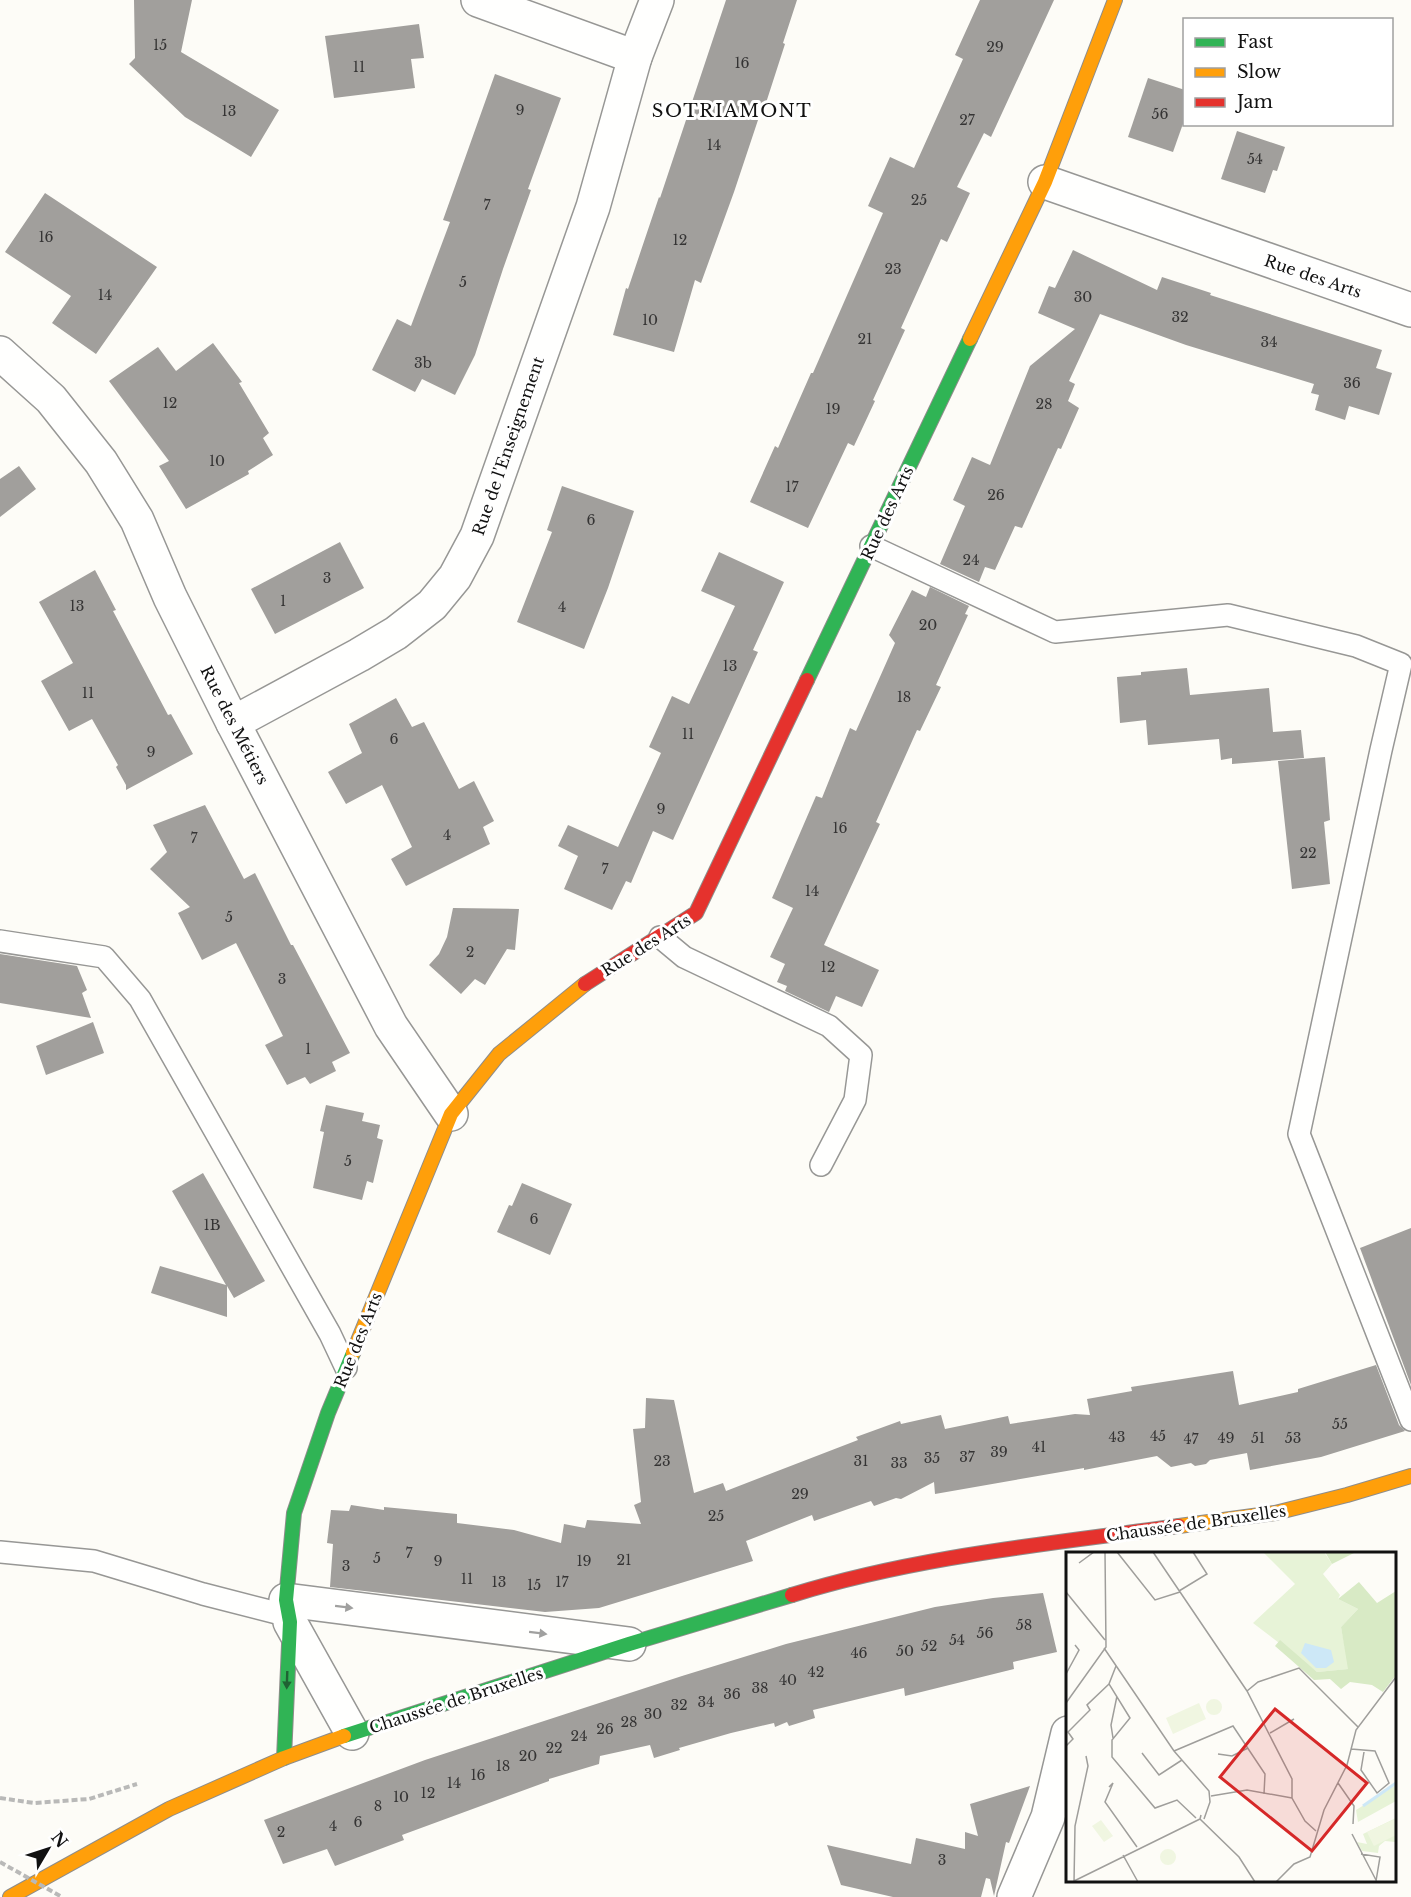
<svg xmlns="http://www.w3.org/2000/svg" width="1411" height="1897" font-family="'Libre Baskerville',serif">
<rect width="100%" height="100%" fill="#fdfcf7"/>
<!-- building -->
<g fill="#a19f9c">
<polygon points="134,0 192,0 181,52 279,110 251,157 185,117 129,64 135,58"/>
<polygon points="726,0 797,0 783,43 785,44 765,106 763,105 734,192 701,283 695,280 674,352 613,335 626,288 628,289 659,197 660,198"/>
<polygon points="980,0 1054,0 991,137 984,133 957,187 970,193 947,242 941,239 901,328 905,330 873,400 875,401 854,446 848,443 808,528 750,502 775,446 778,448 811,373 813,373 883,213 868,206 890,157 914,168 963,59 955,55"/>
<polygon points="419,24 424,58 411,59 415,88 334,98 325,36"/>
<polygon points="495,74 561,98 528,189 531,190 503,269 475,355 455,395 422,379 415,392 372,370 397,319 411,326 450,222 443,220"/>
<polygon points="1148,78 1185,90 1185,118 1173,152 1128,137"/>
<polygon points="1237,131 1285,147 1277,171 1273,170 1265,193 1221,179"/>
<polygon points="45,193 157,267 96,354 52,323 71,296 5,252"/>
<polygon points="1073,250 1157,290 1162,277 1211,293 1210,295 1382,350 1376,368 1392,373 1379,415 1349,406 1345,420 1315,410 1319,395 1311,393 1314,384 1186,345 1100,314 1069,381 1075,384 1068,401 1079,408 1061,449 1058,448 1022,528 1015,526 995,570 985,567 979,582 940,564 965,506 953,500 972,457 990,465 1030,366 1075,329 1038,313 1049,286 1055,288"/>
<polygon points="213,343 242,382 239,383 269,433 263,438 273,455 248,471 249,474 186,509 159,466 169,461 109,381 158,347 176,371"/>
<polygon points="19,466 36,489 0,517 0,479"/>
<polygon points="562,486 634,511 608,588 584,649 517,622 552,532 547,530"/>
<polygon points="340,542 364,588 275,634 251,589"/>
<polygon points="719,552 784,582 753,650 758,652 673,840 653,831 631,883 626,881 612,910 564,889 578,856 558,846 568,825 618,847 661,753 649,747 672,696 689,704 735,606 701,591"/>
<polygon points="95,570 116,610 113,611 168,715 171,714 193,754 126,790 126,785 116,767 118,765 92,719 69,731 41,681 73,663 39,602"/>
<polygon points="930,587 969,606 965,614 968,615 936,685 941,687 920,731 917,730 876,822 880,824 824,945 879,970 862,1007 836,996 829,1012 785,991 787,986 777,982 785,964 770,957 793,908 772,898 816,796 822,798 850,728 856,731 895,643 889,635 912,590 926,597"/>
<polygon points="1187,668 1190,695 1269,688 1273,732 1301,730 1304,758 1232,764 1232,758 1221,760 1219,739 1148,745 1146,720 1120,723 1117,677 1141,675 1141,672"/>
<polygon points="396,698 412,727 424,722 459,789 474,781 494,821 483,827 490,844 406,886 391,859 412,847 382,785 346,804 328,772 362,753 349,724"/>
<polygon points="1325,757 1330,820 1324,822 1330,884 1292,889 1278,761"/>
<polygon points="205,805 244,879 255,873 291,945 293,945 350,1053 332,1062 336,1071 310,1084 305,1077 287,1085 265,1045 283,1036 236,943 202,960 178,913 190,907 150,869 167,852 153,825"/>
<polygon points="453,908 519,909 515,950 507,949 485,985 475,979 461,994 429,965 439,954 447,937"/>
<polygon points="0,954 77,966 87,990 82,993 91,1018 0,1003"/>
<polygon points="93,1022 104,1053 46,1075 36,1046"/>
<polygon points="326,1105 364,1113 362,1121 380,1125 377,1138 383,1140 373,1183 367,1181 362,1200 313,1188 324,1132 320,1131"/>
<polygon points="203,1173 265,1281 234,1298 227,1286 227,1317 151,1293 160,1266 226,1285 172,1191"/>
<polygon points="522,1183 572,1204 550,1255 497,1232 509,1205 512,1206"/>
<polygon points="1411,1228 1411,1385 1360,1248"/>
<polygon points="1376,1365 1399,1425 1405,1431 1321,1457 1250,1470 1247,1453 1210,1460 1206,1464 1195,1466 1191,1463 1171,1467 1157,1456 1084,1470 1084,1468 935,1494 934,1482 901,1499 896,1498 874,1506 871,1501 814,1521 812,1515 746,1541 753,1561 599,1608 545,1612 330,1587 333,1544 327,1543 331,1510 349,1511 351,1505 384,1510 384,1507 457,1514 457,1523 514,1530 561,1543 564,1524 585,1528 587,1520 641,1524 634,1505 641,1502 633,1429 645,1428 646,1398 674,1400 694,1493 723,1483 726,1491 858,1440 856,1437 900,1421 901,1424 941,1415 945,1429 1008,1416 1010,1424 1075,1414 1090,1415 1087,1399 1132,1391 1131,1387 1233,1371 1239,1405 1298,1392 1298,1389"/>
<polygon points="1043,1593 1057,1652 1013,1662 1014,1669 905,1696 904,1688 813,1710 815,1718 789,1726 787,1722 775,1727 774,1723 731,1733 679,1748 680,1750 654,1758 650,1745 600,1756 599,1764 549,1779 549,1781 402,1835 404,1840 335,1866 327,1849 283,1864 264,1820 425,1760 682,1676 786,1644 935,1607 993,1598"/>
<polygon points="1030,1786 1009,1843 1006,1842 994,1896 990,1879 986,1878 981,1897 893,1897 841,1885 827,1845 911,1864 916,1838 965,1849 965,1832 978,1836 970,1804"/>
</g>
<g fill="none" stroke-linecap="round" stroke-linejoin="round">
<defs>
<g id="lane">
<polyline points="871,546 1055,632 1228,615 1356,646 1401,664 1381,750 1299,1134 1411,1420"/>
<polyline points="660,937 684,957 829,1026 861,1055 855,1100 821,1165"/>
<polyline points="0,941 104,957 140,999 330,1334 346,1368"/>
<polyline points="0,1552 94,1561 203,1594 289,1616"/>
</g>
<g id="street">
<polyline points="478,0 635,57"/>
<polyline points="1045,182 1411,310"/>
<polyline points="0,353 51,399 101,462 137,520 170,597 233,723 391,1026 451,1114"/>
<polyline points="233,723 359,655 396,633 432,605 455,577 477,536 593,207 635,57 657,0"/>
<polyline points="286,1600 629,1644"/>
<polyline points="290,1622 352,1733"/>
<polyline points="1014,1897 1048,1817 1068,1733"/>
</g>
<g id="fast">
<polyline points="807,680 970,339"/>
<polyline points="344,1736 629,1644 792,1595"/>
<polyline points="284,1758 290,1622 286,1600 294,1513 328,1413 353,1353"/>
</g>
<g id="slow">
<polyline points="970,339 1045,182 1115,0"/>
<polyline points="353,1353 451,1114 499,1054 585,984"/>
<polyline points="1179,1526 1275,1513 1347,1495 1411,1476"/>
<polyline points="10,1897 169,1809 284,1758 344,1736"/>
</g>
<g id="jam">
<polyline points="585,984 696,913 807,680"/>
<path d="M 792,1595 C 918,1556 1049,1544 1179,1526"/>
</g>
</defs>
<!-- lane casing -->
<use href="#lane" stroke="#979795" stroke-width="24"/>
<!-- street casing -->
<use href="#street" stroke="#979795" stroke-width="36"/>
<!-- fast casing -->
<use href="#fast" stroke="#8e8d8b" stroke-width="16"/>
<!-- slow casing -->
<use href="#slow" stroke="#8e8d8b" stroke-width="16"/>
<!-- jam casing -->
<use href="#jam" stroke="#8e8d8b" stroke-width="16"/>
<!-- path -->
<polyline stroke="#b9b9b8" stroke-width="4" stroke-dasharray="6 3" stroke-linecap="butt" points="0,1798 34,1803 89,1799 137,1784"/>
<!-- lane -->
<use href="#lane" stroke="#fffffe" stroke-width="21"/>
<!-- street -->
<use href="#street" stroke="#fffffe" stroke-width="33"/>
<!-- fast -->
<use href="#fast" stroke="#30b455" stroke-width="14"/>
<!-- slow -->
<use href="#slow" stroke="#ff9f0a" stroke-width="14"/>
<!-- jam -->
<use href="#jam" stroke="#e5322d" stroke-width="14"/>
<!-- path-bridge -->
<polyline stroke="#b9b9b8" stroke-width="4" stroke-dasharray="6 3" stroke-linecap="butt" points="0,1862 62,1897"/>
</g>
<!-- one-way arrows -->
<defs><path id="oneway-solid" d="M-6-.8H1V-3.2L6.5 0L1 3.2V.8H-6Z" transform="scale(1.5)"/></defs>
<g fill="#a0a09f">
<use href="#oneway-solid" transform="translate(344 1607) rotate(7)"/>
<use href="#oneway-solid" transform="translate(538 1633) rotate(7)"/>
</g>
<use fill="#206233" href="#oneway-solid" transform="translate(287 1680) rotate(92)"/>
<g text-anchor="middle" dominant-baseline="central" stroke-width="6" stroke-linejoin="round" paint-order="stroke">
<!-- number labels -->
<g font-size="14" fill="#353434">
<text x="160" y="45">15</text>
<text x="995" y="47">29</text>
<text x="742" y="63">16</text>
<text x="359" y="67">11</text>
<text x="520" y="110">9</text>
<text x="229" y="111">13</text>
<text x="1160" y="114">56</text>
<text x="967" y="120">27</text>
<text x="714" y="145">14</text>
<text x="1255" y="159">54</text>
<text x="919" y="200">25</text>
<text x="487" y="205">7</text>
<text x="46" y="237">16</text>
<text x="680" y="240">12</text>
<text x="893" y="269">23</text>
<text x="463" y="282">5</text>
<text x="105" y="295">14</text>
<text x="1083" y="297">30</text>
<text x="1180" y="317">32</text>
<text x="650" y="320">10</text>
<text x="865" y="339">21</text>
<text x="1269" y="342">34</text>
<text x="423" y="363">3b</text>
<text x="1352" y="383">36</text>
<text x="170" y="403">12</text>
<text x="1044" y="404">28</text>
<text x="833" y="409">19</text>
<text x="217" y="461">10</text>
<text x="792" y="487">17</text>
<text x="996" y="495">26</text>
<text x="591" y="520">6</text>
<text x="971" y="560">24</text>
<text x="327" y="578">3</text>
<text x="283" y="601">1</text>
<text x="77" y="606">13</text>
<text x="562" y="607">4</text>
<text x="928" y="625">20</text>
<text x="730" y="666">13</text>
<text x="88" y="693">11</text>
<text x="904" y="697">18</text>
<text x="688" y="734">11</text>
<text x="394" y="739">6</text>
<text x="151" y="752">9</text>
<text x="661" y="809">9</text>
<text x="840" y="828">16</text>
<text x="447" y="835">4</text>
<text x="194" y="838">7</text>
<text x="1308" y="853">22</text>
<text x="605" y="869">7</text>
<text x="812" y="891">14</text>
<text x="229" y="917">5</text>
<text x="470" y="952">2</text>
<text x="828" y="967">12</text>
<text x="282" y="979">3</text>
<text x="308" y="1049">1</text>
<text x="348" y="1161">5</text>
<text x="534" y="1219">6</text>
<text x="212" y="1225">1B</text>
<text x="1340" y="1424">55</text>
<text x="1158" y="1436">45</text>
<text x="1117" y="1437">43</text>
<text x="1226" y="1438">49</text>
<text x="1258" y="1438">51</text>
<text x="1293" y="1438">53</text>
<text x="1191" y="1439">47</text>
<text x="1039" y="1447">41</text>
<text x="999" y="1452">39</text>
<text x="967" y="1457">37</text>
<text x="932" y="1458">35</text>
<text x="662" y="1461">23</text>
<text x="861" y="1461">31</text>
<text x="899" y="1463">33</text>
<text x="800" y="1494">29</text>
<text x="716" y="1516">25</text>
<text x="409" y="1553">7</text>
<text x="377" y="1558">5</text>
<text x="624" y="1560">21</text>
<text x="438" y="1561">9</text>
<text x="584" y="1561">19</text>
<text x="346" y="1566">3</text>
<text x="467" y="1579">11</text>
<text x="499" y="1582">13</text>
<text x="562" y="1582">17</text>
<text x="534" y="1585">15</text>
<text x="1024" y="1625">58</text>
<text x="985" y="1633">56</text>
<text x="957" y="1640">54</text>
<text x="929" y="1646">52</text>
<text x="905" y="1651">50</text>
<text x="859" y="1653">46</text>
<text x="816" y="1672">42</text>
<text x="788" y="1680">40</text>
<text x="760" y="1688">38</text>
<text x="732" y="1694">36</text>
<text x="706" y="1702">34</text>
<text x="679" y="1705">32</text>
<text x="653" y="1714">30</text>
<text x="629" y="1722">28</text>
<text x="605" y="1729">26</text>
<text x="579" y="1736">24</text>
<text x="554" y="1748">22</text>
<text x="528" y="1756">20</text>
<text x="503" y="1766">18</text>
<text x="478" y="1775">16</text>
<text x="454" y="1783">14</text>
<text x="428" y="1793">12</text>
<text x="401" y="1797">10</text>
<text x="378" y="1806">8</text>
<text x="358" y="1822">6</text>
<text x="333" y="1826">4</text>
<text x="281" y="1832">2</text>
<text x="942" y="1860">3</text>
</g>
<!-- street labels -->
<g font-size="16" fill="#111" stroke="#fff">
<text transform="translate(1313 276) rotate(19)">Rue des Arts</text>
<text transform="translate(508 446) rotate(-71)">Rue de l'Enseignement</text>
<text transform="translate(887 513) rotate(-65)">Rue des Arts</text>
<text transform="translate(235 725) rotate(63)">Rue des Métiers</text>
<text transform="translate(646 945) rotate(-32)">Rue des Arts</text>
<text transform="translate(358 1340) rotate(-68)">Rue des Arts</text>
<text transform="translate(1196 1523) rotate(-8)">Chaussée de Bruxelles</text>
<text transform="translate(456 1700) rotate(-18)">Chaussée de Bruxelles</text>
</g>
<!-- neighbourhood labels -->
<g font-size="18" letter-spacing="1.5" fill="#111" stroke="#fff">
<text x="732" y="111">SOTRIAMONT</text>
</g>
</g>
<!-- overview -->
<g transform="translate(1066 1552)">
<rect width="330" height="330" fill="#fdfcf7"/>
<path d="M 197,0 L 258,0 L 266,12 L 257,22 L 274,43 L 272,47 L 292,57 L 275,75 L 283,117 L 251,120 L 187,71 L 229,32 ZM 330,233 L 330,249 L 292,270 L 290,258 ZM 330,266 L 329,290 L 319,289 L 313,294 L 312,301 L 296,299 L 291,290 L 301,292 L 297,282 Z" fill="#e7f3d7"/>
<path d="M 259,0 L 290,0 L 266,12 ZM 293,30 L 311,51 L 330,39 L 330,123 L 317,140 L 306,133 L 284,130 L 275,137 L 264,127 L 248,128 L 209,94 L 214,88 L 251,120 L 282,117 L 275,75 L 292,57 L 272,47 Z" fill="#d8eac5"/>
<path d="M140 155a8 8 0 1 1 16 0a8 8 0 1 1-16 0ZM 133,151 L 140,167 L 107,182 L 100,166 ZM 329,267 L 330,283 L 308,294 L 301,280 ZM 35,268 L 47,284 L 38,290 L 26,274 ZM94 305a8 8 0 1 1 16 0a8 8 0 1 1-16 0Z" fill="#f0f6e1"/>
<path d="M 239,91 L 265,98 L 268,110 L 260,116 L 250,116 L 235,101 Z" fill="#cde8f7"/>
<path fill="none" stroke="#cde8f7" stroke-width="3" d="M 297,254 L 330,231"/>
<path fill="none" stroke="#9f9e9b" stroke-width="1.5" d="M 51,0 L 89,48 L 114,40M 87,0 L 181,139 L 226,227 L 226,246 L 239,269 L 250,279M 13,11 L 28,0 L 39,0M 113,39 L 141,22 L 127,0M 0,40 L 39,88M 38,96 L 108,199 L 143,239 L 144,250 L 138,267M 50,114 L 43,132 L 64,166 L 46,188 L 46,205 L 89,256 L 111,248 L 130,266M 0,122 L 13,98 L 9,93M 181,139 L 192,130 L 233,116 L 292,175M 0,151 L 40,95 L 39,0M 204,181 L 228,167M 47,186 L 45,173 L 51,144M 0,194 L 7,187 L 2,180 L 24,158 L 21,153 L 43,132M 285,197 L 309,199 L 323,231 L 311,241 L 295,218 L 298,200M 108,199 L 167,174 L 199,222 L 198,242M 76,201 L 93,223 L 116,208M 152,202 L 166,204 L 182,196M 272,231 L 288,254 L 287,272M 43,235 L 47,231 L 39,250 L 71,295M 145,244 L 181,238 L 226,246M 135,263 L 134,267 L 173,305 L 189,330M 286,282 L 311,330M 295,302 L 314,305 L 310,329M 57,303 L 72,330M 6,330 L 134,267M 8,330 L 9,274 L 22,214 L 20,204M 210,330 L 228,312 L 244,305 L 258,258 L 281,213 L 290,178 L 330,125"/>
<path fill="#d62828" fill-opacity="0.15" stroke="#d62828" stroke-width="3" d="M 209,157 L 301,231 L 246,299 L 154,225 Z"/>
<rect width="330" height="330" fill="none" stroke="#111" stroke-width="3"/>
</g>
<!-- legend -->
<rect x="1183" y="18" width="210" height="108" fill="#ffffff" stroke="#a0a0a0" stroke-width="1.5"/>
<rect x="1195" y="38" width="30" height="9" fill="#30b455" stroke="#a0a0a0" stroke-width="1.5"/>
<text x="1237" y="48" font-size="18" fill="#111111">Fast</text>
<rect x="1195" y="68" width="30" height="9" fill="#ff9f0a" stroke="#a0a0a0" stroke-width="1.5"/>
<text x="1237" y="78" font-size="18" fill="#111111">Slow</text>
<rect x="1195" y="98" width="30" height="9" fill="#e5322d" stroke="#a0a0a0" stroke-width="1.5"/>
<text x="1237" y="108" font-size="18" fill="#111111">Jam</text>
<!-- north arrow -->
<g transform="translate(48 1849) rotate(51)" stroke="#ffffff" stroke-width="4.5" paint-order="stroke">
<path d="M0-4.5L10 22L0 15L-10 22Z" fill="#111111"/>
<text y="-9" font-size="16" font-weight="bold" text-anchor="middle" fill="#111111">N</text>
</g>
</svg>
